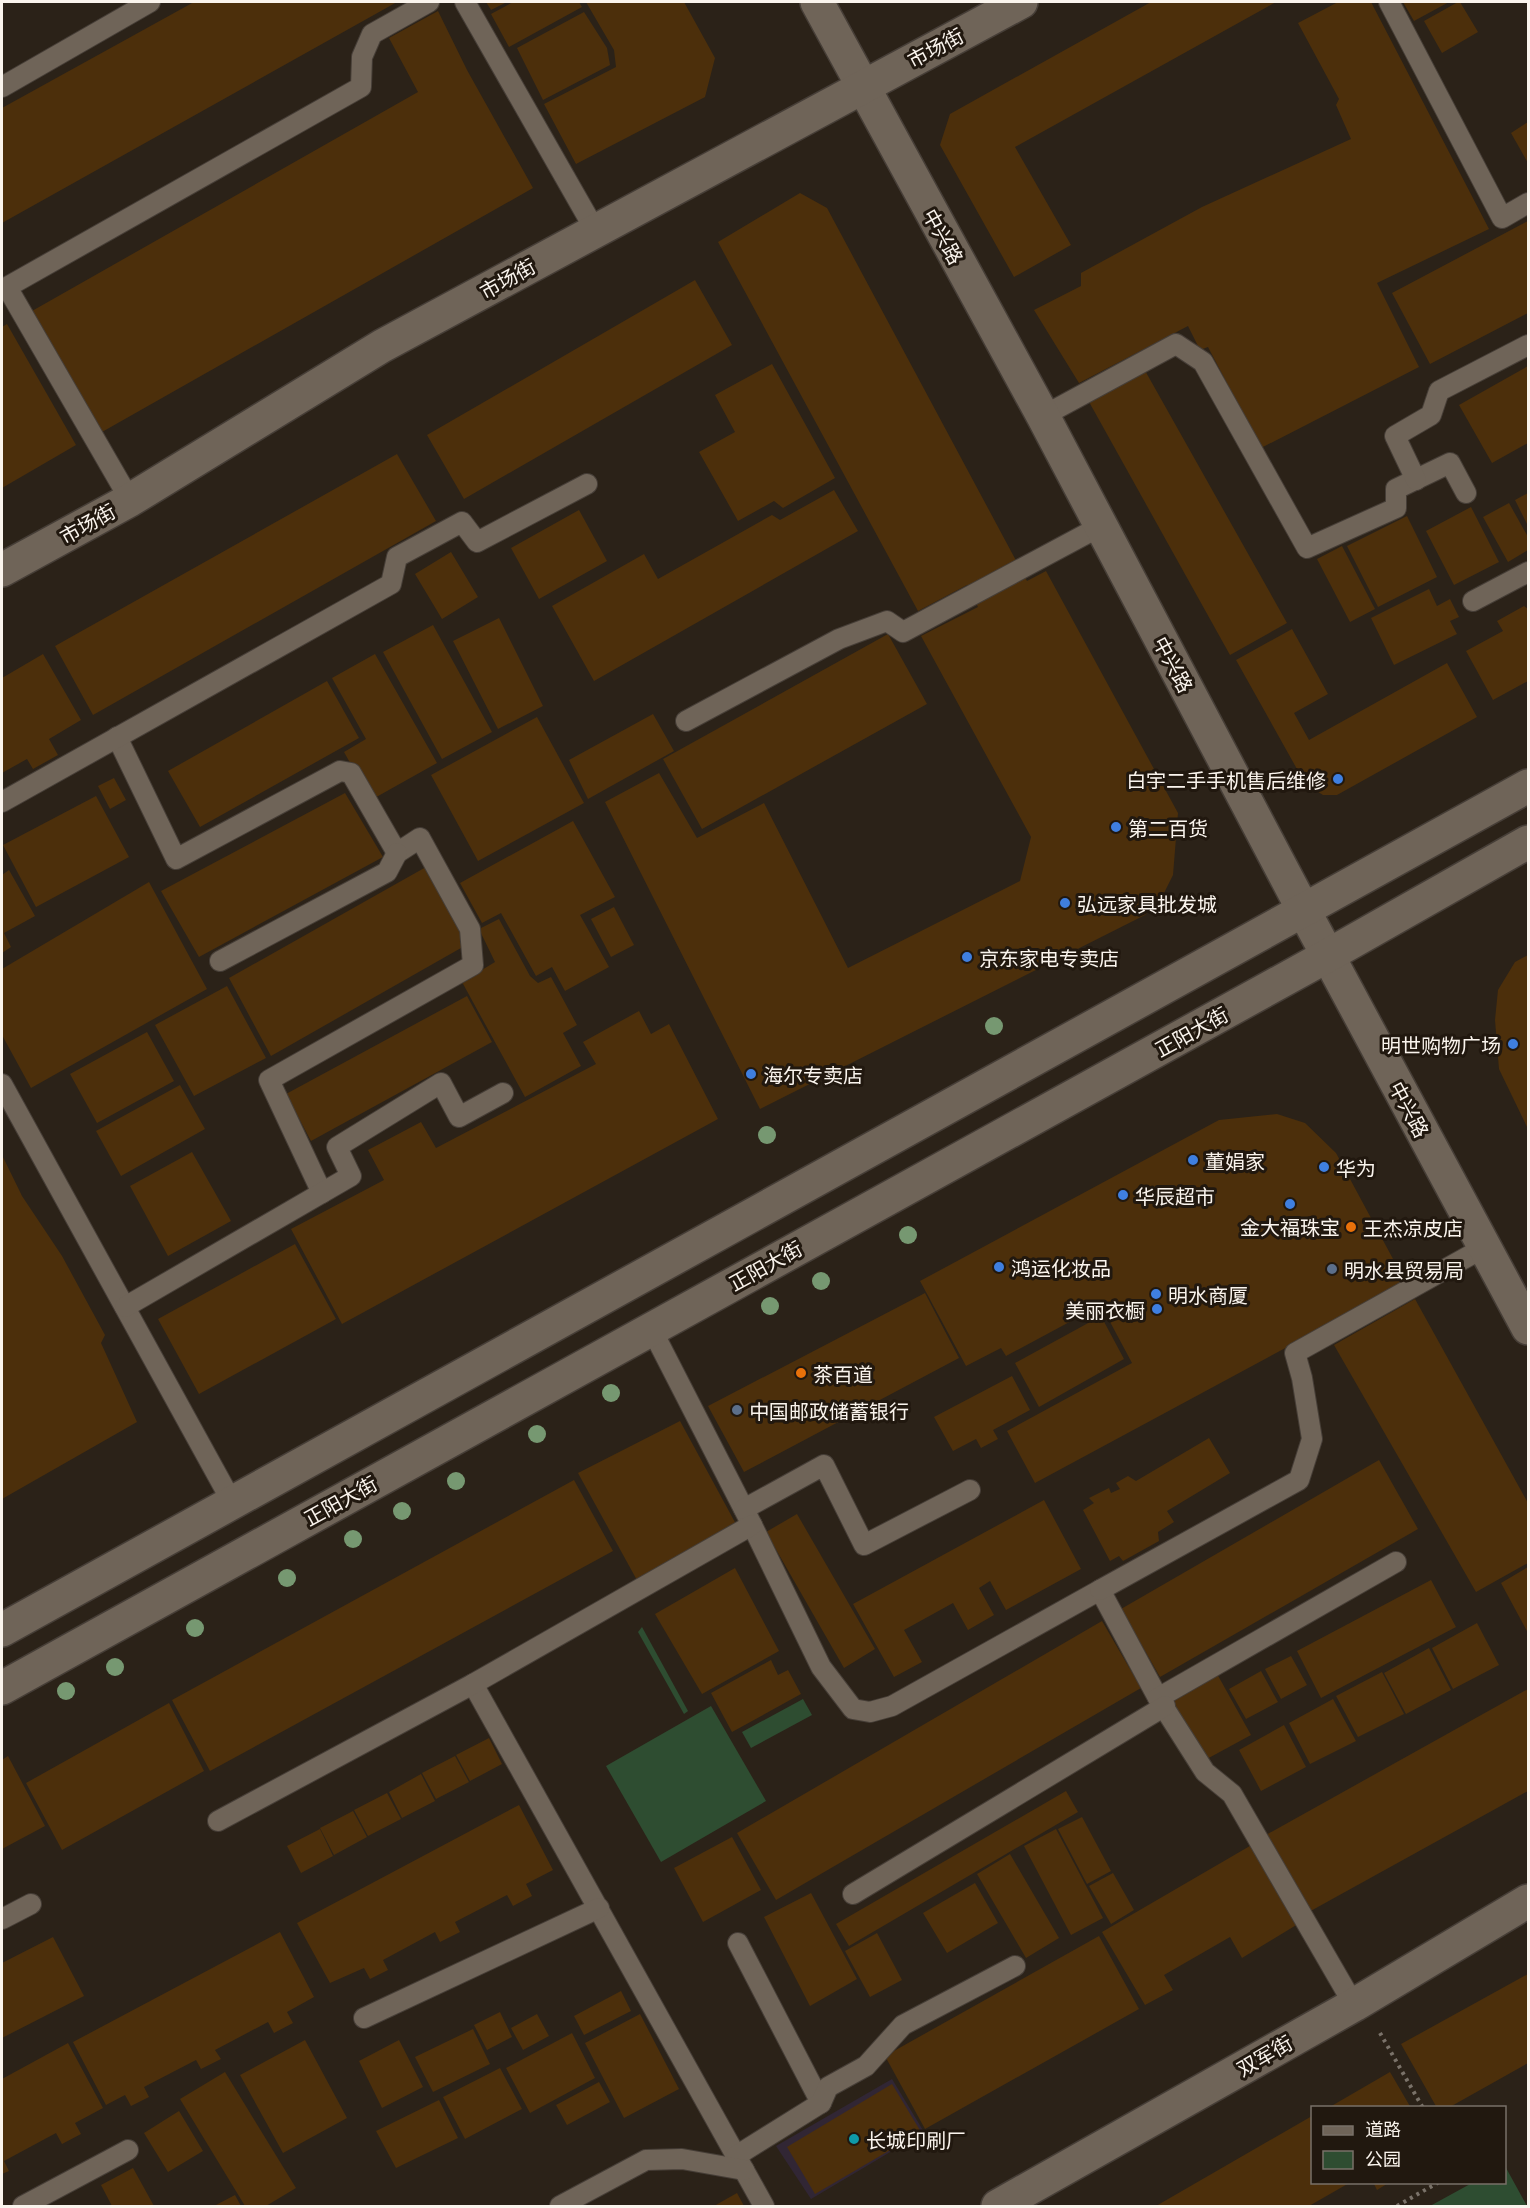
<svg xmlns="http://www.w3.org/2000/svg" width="1530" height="2208" font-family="'Playfair Display','Noto Sans SC',serif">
<rect width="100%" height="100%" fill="#2b2218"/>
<!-- industrial -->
<polygon fill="#312634" points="892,2079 924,2132 811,2199 776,2146"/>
<!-- green -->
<g fill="#2e4d31">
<polygon points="642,1627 688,1711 684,1714 638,1632"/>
<polygon points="803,1699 812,1715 751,1748 742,1732"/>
<polygon points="711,1706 766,1801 661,1862 606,1766"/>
<polygon points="1505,2166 1527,2206 1430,2206 1472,2183 1504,2182"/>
</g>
<!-- building -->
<g fill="#4c2f0b">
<polygon points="194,2 397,2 2,223 2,108"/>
<polygon points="486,2 507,2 491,10"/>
<polygon points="513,2 579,2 582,7 509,47 491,14"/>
<polygon points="586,2 684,2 715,58 705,97 576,164 544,104 616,67 614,50"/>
<polygon points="1151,2 1276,2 1015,147 1071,245 1014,277 940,145 950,114"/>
<polygon points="1338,2 1371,2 1489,229 1377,283 1419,367 1261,448 1208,347 1200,350 1188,326 1079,383 1034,310 1081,286 1081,273 1202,207 1351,139 1336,105 1339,99 1298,23"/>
<polygon points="1403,2 1449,2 1414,21"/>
<polygon points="1458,2 1460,2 1478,32 1442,53 1424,21"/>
<polygon points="438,11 467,70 533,188 102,432 32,311 418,92 389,38"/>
<polygon points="584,12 607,48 610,65 543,100 517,48"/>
<polygon points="1528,122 1528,163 1511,133"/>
<polygon points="800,193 827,208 1027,581 1046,571 1178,813 1173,875 1162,897 1145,915 760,1109 605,802 659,773 697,838 764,803 848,968 1020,881 1031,837 921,636 978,607 967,585 918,611 718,242"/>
<polygon points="1528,221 1528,313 1430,364 1392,293"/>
<polygon points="695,280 732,345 464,499 427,435"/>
<polygon points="7,324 76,445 2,488 2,327"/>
<polygon points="772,364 835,478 783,508 774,501 738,521 699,452 735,432 715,395"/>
<polygon points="1528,366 1528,443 1492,463 1459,405"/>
<polygon points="1143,367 1287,623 1230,655 1088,400"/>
<polygon points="397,454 436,521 93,715 55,646"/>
<polygon points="834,490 858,531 594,681 552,606 644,554 658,579 772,515 780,520"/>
<polygon points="1528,493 1528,526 1515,500"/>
<polygon points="1509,503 1528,537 1528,550 1508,562 1483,517"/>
<polygon points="1471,507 1499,562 1454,585 1426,531"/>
<polygon points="579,510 607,561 539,599 511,548"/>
<polygon points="1407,516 1437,577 1378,607 1347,546"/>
<polygon points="1342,546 1375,609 1350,622 1317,559"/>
<polygon points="451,552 478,597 442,619 415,574"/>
<polygon points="1429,589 1437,606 1450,599 1459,617 1450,621 1457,634 1394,665 1371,618"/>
<polygon points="1524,606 1528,609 1528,681 1493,700 1466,651 1503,631 1497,621"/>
<polygon points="499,618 543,706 498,729 453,641"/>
<polygon points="433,625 492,732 442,759 383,652"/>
<polygon points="1292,629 1328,694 1294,713 1309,740 1447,663 1477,717 1337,795 1323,795 1312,788 1302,778 1236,660"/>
<polygon points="888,634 927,704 702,829 663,759"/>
<polygon points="43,654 81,720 49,739 58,755 33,769 27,759 2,773 2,678"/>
<polygon points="375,654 437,763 371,800 344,752 366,739 332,678"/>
<polygon points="327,681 359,738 200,827 168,771"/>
<polygon points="653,714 674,751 588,799 569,760"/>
<polygon points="537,717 584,803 478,861 431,775"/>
<polygon points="114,778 126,800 110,809 98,786"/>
<polygon points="345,793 383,857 199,957 161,891"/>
<polygon points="96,796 129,857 36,907 3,845"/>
<polygon points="573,821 615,897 580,915 609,967 565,991 552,967 536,976 501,913 482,923 460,883"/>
<polygon points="426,867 468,944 271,1056 229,978"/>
<polygon points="9,870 35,916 4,933 11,947 2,953 2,875"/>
<polygon points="149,882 207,989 31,1088 2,1035 2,969"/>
<polygon points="614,907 634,945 611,957 591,919"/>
<polygon points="499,919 530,976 538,983 551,977 577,1025 563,1033 581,1066 525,1097 462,982 495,962 479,929"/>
<polygon points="1528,955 1528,1129 1499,1069 1495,1020 1498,990 1515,962"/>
<polygon points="227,986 266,1058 194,1096 155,1025"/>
<polygon points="467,996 492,1042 311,1141 286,1094"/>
<polygon points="639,1011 651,1034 669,1024 718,1119 342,1324 291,1229 384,1180 368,1150 421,1122 436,1148 596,1064 583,1042"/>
<polygon points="147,1032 174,1081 97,1123 70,1074"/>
<polygon points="180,1085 205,1129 121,1176 96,1131"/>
<polygon points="1277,1114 1305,1123 1336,1153 1406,1283 1035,1483 1007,1431 1132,1363 1101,1305 1006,1356 1001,1348 966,1366 920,1281 1219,1120"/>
<polygon points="192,1152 231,1221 168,1256 130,1186"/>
<polygon points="2,1155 22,1196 62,1256 105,1335 101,1343 137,1422 2,1499"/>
<polygon points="295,1244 336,1319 199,1394 158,1319"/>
<polygon points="925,1293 959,1358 744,1472 708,1406"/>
<polygon points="1415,1299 1528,1503 1528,1563 1476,1592 1334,1345"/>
<polygon points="1101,1316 1124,1359 1039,1407 1015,1363"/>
<polygon points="1012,1376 1030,1410 993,1430 998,1439 981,1448 976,1439 953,1451 934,1417"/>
<polygon points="680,1421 737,1526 638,1582 578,1473"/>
<polygon points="1209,1438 1230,1473 1167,1511 1174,1522 1158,1532 1159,1541 1123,1561 1119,1556 1110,1561 1083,1510 1094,1503 1089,1498 1109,1488 1111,1493 1120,1489 1116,1483 1128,1476 1136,1481"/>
<polygon points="1379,1460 1418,1529 1160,1677 1121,1609"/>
<polygon points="574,1480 613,1551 210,1771 172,1700"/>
<polygon points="1044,1500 1081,1569 1006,1610 990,1581 979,1588 994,1615 968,1630 953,1603 904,1630 922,1662 894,1677 853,1604"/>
<polygon points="797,1514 875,1649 844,1668 766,1532"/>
<polygon points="1528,1567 1528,1633 1501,1583"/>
<polygon points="735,1568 779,1651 702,1694 655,1614"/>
<polygon points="1431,1580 1456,1627 1321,1698 1297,1651"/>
<polygon points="1102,1621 1141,1688 776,1900 737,1833"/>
<polygon points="1477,1623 1499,1665 1453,1689 1432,1648"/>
<polygon points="1429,1648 1451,1690 1406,1714 1384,1673"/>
<polygon points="1291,1656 1307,1685 1281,1699 1265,1669"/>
<polygon points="771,1660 778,1675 788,1670 801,1694 732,1732 711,1693"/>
<polygon points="1261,1671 1278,1702 1246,1719 1229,1689"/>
<polygon points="1216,1672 1251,1735 1205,1760 1170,1698"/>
<polygon points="1382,1672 1404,1714 1358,1737 1336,1696"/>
<polygon points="1528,1689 1528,1791 1307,1913 1264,1836"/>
<polygon points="1333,1699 1356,1741 1310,1764 1289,1723"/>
<polygon points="169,1703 204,1771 62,1850 26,1783"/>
<polygon points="1284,1725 1306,1767 1261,1791 1239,1750"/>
<polygon points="489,1738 502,1764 470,1781 456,1755"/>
<polygon points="8,1756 45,1826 2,1849 2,1760"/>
<polygon points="455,1756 469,1782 436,1799 422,1773"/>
<polygon points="421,1774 435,1801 402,1818 389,1792"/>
<polygon points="1066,1791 1078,1812 849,1946 836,1924"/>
<polygon points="387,1793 401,1819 368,1836 354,1810"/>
<polygon points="519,1805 553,1870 526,1884 532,1896 513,1906 507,1895 455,1922 460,1932 440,1942 435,1932 383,1960 388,1970 370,1979 364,1968 330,1983 297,1923"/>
<polygon points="353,1811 367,1837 334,1855 320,1828"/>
<polygon points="1082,1817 1111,1871 1087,1884 1058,1829"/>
<polygon points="320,1829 333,1856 301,1873 287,1846"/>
<polygon points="1056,1829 1103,1918 1071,1935 1024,1846"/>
<polygon points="732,1837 761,1890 703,1922 674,1868"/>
<polygon points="1255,1843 1298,1924 1242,1958 1230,1937 1164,1975 1173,1990 1145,2005 1102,1932"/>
<polygon points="1010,1854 1059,1938 1026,1958 977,1874"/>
<polygon points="1113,1873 1134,1910 1111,1924 1089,1886"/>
<polygon points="975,1883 998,1923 947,1953 923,1913"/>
<polygon points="811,1893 857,1979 810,2006 764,1917"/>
<polygon points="280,1932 314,1997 287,2012 293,2023 274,2033 268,2022 215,2050 221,2059 201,2069 196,2060 144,2087 149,2097 131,2106 125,2095 106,2105 73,2042"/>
<polygon points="877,1933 902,1980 870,1997 845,1951"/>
<polygon points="1099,1936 1139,2009 925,2129 885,2056"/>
<polygon points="53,1937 84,1996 2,2038 2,1963"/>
<polygon points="1528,1974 1528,2063 1448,2108 1437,2108 1401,2044"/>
<polygon points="621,1991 631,2011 584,2035 574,2016"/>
<polygon points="500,2012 512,2037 487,2050 474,2025"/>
<polygon points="537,2014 549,2036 523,2050 511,2028"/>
<polygon points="640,2014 679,2089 624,2118 585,2043"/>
<polygon points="473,2029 490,2064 433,2092 415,2057"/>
<polygon points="572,2033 595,2078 530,2113 506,2068"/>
<polygon points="305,2040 347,2118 283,2153 240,2075"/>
<polygon points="399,2040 423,2087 382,2108 359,2061"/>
<polygon points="68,2043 103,2108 75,2123 81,2134 62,2144 56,2133 4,2161 9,2171 2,2174 2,2079"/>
<polygon points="500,2068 522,2109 465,2139 443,2097"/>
<polygon points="225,2072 296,2188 266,2206 245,2206 180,2099"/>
<polygon points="1390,2072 1411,2108 1328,2108"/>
<polygon points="599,2082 610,2102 567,2125 556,2105"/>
<polygon points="892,2084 921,2132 815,2194 787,2147"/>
<polygon points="439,2100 458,2138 396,2168 376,2131"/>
<polygon points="179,2111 203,2151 168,2172 144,2133"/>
<polygon points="1312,2116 1312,2182 1351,2182 1309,2206 1156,2206"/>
<polygon points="133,2168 154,2206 112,2206 101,2185"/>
<polygon points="1373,2182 1390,2182 1377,2190"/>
<polygon points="737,2193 744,2206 714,2206"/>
<polygon points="235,2195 241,2206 214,2206"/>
</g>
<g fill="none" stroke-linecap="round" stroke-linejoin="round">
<defs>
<g id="lane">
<polyline points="465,2 595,230"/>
<polyline points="1389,2 1502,218 1528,203"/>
<polyline points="2,87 150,2"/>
<polyline points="1043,416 1176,344 1203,362 1307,548 1396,508 1396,489 1450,463 1466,493"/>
<polyline points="1416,480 1395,436 1431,415 1439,391 1528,345"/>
<polyline points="130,500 7,287 361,87 362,57 372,34 429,2"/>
<polyline points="1473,601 1528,572"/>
<polyline points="686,721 839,639 887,621 903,632 1101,526"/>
<polyline points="117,737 176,859 340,771 351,773 397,853 420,838 470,929 473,965 269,1080 322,1193"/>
<polyline points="2,802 391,584 397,557 462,522 477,542 587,484"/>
<polyline points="220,961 387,872 397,853"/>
<polyline points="2,1084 232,1502"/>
<polyline points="125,1307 351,1176 337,1147 441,1083 459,1117 503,1093"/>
<polyline points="651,1328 752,1525 821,1667 853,1709 870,1712 892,1706 1100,1590 1158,1698 1205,1772 1232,1794 1354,2005"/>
<polyline points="744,1509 824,1465 864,1545 970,1490"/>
<polyline points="1100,1590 1299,1480 1312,1439 1302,1378 1295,1353 1485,1247"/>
<polyline points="473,1684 764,2206"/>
<polyline points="1158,1698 1396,1562"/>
<polyline points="218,1821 473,1684 752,1525"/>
<polyline points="853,1894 1165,1706"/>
<polyline points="2,1919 31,1904"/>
<polyline points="738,1943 821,2103"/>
<polyline points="364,2018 599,1908"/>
<polyline points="736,2156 821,2103 828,2087 866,2066 903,2025 1015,1966"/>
<polyline points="23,2206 128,2150"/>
<polyline points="560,2206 646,2160 682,2159 744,2170"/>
</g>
<g id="secondary">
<polyline points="817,2 1043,416 1304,911 1528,1328"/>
<polyline points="2,570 130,500 382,346 1021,2"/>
<polyline points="2,1630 1528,786"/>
<polyline points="2,1688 1327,956 1528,842"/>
<polyline points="998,2206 1354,2005 1528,1901"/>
</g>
</defs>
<!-- lane casing -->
<use href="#lane" stroke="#463e37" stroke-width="22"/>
<!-- secondary casing -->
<use href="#secondary" stroke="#463e37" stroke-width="36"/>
<!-- path -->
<g stroke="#7a7269" stroke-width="4" stroke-dasharray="3 4.5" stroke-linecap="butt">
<polyline points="1380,2033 1423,2108"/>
<polyline points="1504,2145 1506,2145"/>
<polyline points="1397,2206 1439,2182"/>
</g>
<!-- lane -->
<use href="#lane" stroke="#6f6458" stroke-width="20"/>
<!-- secondary -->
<use href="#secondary" stroke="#6f6458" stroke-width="33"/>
</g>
<!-- trees -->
<g fill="#769871">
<circle cx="994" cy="1026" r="9"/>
<circle cx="767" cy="1135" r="9"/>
<circle cx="908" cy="1235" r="9"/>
<circle cx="821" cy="1281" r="9"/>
<circle cx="770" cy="1306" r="9"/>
<circle cx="611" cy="1393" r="9"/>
<circle cx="537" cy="1434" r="9"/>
<circle cx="456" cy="1481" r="9"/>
<circle cx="402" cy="1511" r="9"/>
<circle cx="353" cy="1539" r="9"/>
<circle cx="287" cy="1578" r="9"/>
<circle cx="195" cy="1628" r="9"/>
<circle cx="115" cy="1667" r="9"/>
<circle cx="66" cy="1691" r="9"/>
</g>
<!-- markers -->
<g fill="#3f7fe0" stroke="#21180f" stroke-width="2">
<circle cx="1338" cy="779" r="6"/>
<circle cx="1116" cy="827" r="6"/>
<circle cx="1065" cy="903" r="6"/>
<circle cx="967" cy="957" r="6"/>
<circle cx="1513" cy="1044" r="6"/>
<circle cx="751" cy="1074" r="6"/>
<circle cx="1193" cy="1160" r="6"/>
<circle cx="1324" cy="1167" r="6"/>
<circle cx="1123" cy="1195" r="6"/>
<circle cx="1290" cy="1204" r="6"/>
<circle cx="999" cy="1267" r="6"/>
<circle cx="1156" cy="1294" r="6"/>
<circle cx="1157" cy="1309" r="6"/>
</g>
<g fill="#e8710a" stroke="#21180f" stroke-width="2">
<circle cx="1351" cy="1227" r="6"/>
<circle cx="801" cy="1373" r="6"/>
</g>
<g fill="#5c6f8a" stroke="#21180f" stroke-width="2">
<circle cx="1332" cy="1269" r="6"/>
<circle cx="737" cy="1410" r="6"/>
</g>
<circle fill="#0f9aa8" stroke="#21180f" stroke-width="2" cx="854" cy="2139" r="6"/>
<g text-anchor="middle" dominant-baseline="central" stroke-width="6" stroke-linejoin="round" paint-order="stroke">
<!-- street labels -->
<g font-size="20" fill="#faf4ed" stroke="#21180f">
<text transform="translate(935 47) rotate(-28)">市场街</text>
<text transform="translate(944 236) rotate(61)">中兴路</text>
<text transform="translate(507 278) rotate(-29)">市场街</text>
<text transform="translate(87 523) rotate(-29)">市场街</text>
<text transform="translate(1174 664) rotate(62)">中兴路</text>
<text transform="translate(1191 1031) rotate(-29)">正阳大街</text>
<text transform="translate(1410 1109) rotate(62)">中兴路</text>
<text transform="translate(765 1265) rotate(-29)">正阳大街</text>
<text transform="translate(340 1500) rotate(-29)">正阳大街</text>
<text transform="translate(1264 2055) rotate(-30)">双军街</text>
</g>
<!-- poi labels -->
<g font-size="20" fill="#faf4ed" stroke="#21180f" text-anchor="start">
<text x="1326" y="779" text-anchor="end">白宇二手手机售后维修</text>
<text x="1128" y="827">第二百货</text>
<text x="1077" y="903">弘远家具批发城</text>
<text x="979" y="957">京东家电专卖店</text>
<text x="1501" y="1044" text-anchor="end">明世购物广场</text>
<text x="763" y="1074">海尔专卖店</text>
<text x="1205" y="1160">董娟家</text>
<text x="1336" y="1167">华为</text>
<text x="1135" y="1195">华辰超市</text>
<text x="1290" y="1226" text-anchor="middle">金大福珠宝</text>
<text x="1363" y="1227">王杰凉皮店</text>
<text x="1011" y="1267">鸿运化妆品</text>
<text x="1344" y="1269">明水县贸易局</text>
<text x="1168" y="1294">明水商厦</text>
<text x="1145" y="1309" text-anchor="end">美丽衣橱</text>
<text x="813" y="1373">茶百道</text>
<text x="749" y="1410">中国邮政储蓄银行</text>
<text x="866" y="2139">长城印刷厂</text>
</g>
</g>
<!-- border -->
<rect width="1530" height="2208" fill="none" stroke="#faf4ed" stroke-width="6"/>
<!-- legend -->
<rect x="1311" y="2106" width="195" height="78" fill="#21180f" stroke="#787068" stroke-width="1.5"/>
<rect x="1323" y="2126" width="30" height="9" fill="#6f6458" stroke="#787068" stroke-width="1.5"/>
<text x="1365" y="2136" font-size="18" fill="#faf4ed">道路</text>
<rect x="1323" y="2151" width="30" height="18" fill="#2e4d31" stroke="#787068" stroke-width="1.5"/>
<text x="1365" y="2166" font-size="18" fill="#faf4ed">公园</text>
</svg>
